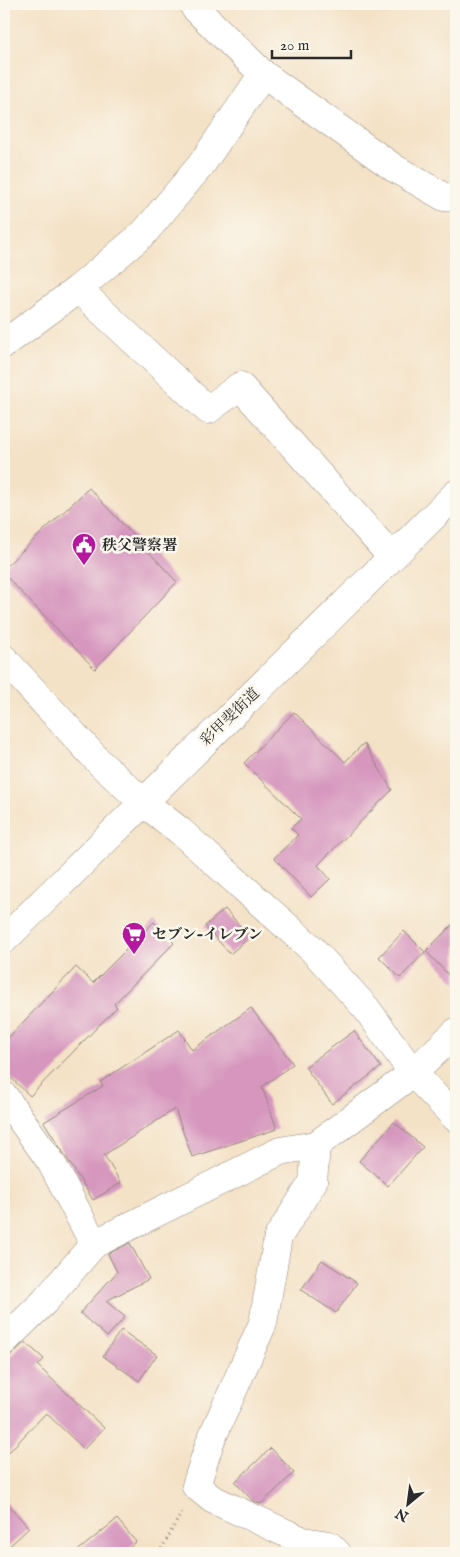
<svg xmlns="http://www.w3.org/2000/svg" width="460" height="1557" font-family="'IM FELL English','Noto Serif JP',serif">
<rect width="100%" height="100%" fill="#fbf7ec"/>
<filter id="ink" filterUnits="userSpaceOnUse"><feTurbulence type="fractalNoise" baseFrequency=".02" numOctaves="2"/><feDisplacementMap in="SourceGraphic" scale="10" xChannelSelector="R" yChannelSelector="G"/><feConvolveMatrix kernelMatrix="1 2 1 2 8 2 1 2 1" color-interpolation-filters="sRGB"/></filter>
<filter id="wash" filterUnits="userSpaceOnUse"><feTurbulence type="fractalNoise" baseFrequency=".0096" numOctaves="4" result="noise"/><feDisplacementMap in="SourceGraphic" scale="20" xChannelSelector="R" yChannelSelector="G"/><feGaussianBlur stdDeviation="1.12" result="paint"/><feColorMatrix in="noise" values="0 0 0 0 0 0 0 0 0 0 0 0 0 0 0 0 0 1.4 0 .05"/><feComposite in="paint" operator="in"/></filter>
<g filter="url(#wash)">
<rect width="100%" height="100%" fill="#f4e2c7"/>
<g id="blocks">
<!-- building -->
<g fill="#d696be">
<polygon points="89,488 177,582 95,669 4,574 4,568"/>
<polygon points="294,712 345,762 364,743 392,790 318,865 330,879 311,897 274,858 298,835 291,828 301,819 244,763"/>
<polygon points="225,909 250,937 230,954 205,926"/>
<polygon points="456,921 456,983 426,951"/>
<polygon points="154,922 174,943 114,1004 117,1007 30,1096 4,1071 4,1042 76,967 93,983"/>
<polygon points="404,931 425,952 400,978 379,957"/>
<polygon points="251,1008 293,1064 262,1087 277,1129 192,1157 175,1109 104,1155 121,1183 93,1200 44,1122 103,1086 100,1082 179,1030 192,1050"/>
<polygon points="354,1031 381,1067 332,1104 305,1067"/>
<polygon points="394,1122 423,1147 388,1186 359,1161"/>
<polygon points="130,1243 149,1279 106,1301 125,1317 107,1337 80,1313 117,1272 108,1254"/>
<polygon points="322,1260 357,1283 336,1313 301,1290"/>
<polygon points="121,1330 157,1355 139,1381 103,1356"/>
<polygon points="25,1342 44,1359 38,1366 104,1428 84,1449 46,1413 4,1457 4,1362"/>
<polygon points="271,1448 294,1473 261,1504 252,1500 235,1482"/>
<polygon points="4,1500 29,1528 4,1551"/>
<polygon points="117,1519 136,1542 123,1553 75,1553"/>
</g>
</g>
</g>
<g filter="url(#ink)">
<use href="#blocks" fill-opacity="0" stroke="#908679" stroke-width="1"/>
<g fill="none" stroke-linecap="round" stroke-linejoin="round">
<defs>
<g id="minor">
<polyline points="194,4 195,8 263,74 394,168 444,197 456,198"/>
<polyline points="78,289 208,410 240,386 392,557"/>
<polyline points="4,344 78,289 144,233 201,165 263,74"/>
<polyline points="4,659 101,764 143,802 180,831 312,949 366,1008 413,1073 456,1118"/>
<polyline points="4,1096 51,1162 94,1244"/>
<polyline points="316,1145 313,1182 278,1237 263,1323 210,1442 196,1486 212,1499 303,1541 329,1545 337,1553"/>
<polyline points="4,1341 45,1301 94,1244 280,1151 316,1145 413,1073 456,1032"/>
</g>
<polyline id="highway" points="4,940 456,494"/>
</defs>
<!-- minor casing -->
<use href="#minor" stroke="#908679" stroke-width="29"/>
<!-- highway casing -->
<use href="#highway" stroke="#908679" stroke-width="29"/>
<!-- path -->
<polyline stroke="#908679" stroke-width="3" stroke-dasharray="1 4" stroke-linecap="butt" points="159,1553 183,1510"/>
<!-- minor -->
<use href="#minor" stroke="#fff" stroke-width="28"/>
<!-- highway -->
<use href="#highway" stroke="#fff" stroke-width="28"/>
</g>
</g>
<!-- icons -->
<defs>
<symbol id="civic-pin" viewBox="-11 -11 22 30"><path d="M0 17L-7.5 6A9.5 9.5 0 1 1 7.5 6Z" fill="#b5179e" stroke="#fbf7ec"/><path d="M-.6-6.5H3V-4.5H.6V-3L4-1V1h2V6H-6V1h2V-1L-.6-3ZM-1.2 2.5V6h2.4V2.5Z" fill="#fff"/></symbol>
<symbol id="supermarket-pin" viewBox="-11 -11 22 30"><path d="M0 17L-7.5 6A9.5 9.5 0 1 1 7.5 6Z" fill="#b5179e" stroke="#fbf7ec"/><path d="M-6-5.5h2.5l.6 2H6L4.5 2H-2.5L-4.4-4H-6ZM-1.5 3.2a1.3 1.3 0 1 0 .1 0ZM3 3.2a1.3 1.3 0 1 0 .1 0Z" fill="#fff"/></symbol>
</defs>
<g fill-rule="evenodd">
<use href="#civic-pin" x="70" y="531" width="28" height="38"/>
<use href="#supermarket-pin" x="120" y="920" width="28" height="38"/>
</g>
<g text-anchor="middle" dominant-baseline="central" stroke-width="5" stroke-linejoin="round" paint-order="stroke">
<!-- poi labels -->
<g font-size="15" font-weight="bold" fill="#2b2b2b" stroke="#fbf7ec" text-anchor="start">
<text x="102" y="545">秩父警察署</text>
<text x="152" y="934">セブン-イレブン</text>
</g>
<!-- street labels -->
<g font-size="15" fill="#2b2b2b" stroke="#fbf7ec">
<text transform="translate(230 717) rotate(-44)">彩甲斐街道</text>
</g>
</g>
<!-- margin -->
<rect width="460" height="1557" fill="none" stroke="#fbf7ec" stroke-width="20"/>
<!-- north arrow -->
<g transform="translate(408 1504) rotate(209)" stroke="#fbf7ec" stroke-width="4" paint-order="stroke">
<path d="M0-4L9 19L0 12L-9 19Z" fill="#2b2b2b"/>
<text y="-8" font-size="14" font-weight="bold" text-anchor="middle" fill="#2b2b2b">N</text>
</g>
<!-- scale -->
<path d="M272 50v8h79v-8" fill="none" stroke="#2b2b2b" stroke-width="2.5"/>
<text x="280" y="50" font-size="15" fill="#2b2b2b" stroke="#fbf7ec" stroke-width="4" paint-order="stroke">20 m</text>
</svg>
